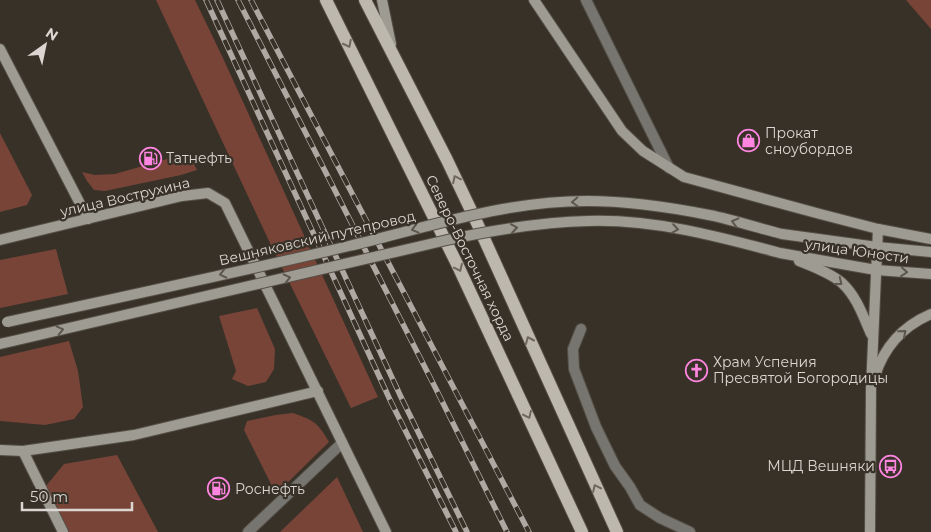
<svg xmlns="http://www.w3.org/2000/svg" width="931" height="532" font-family="Montserrat,sans-serif">
<rect width="100%" height="100%" fill="#383128"/>
<!-- green -->
<g fill="#784438">
<polygon points="156,0 195,0 222,56 378,397 351,408 270,243"/>
<polygon points="906,0 931,0 931,29"/>
<polygon points="0,133 32,195 27,205 0,212"/>
<polygon points="188,153 197,170 181,175 105,191 94,190 87,181 82,172 95,175 115,174"/>
<polygon points="56,249 68,294 0,308 0,260"/>
<polygon points="257,308 275,349 274,369 266,382 248,386 232,379 236,371 219,316"/>
<polygon points="69,341 78,371 83,407 74,419 45,425 0,421 0,357"/>
<path d="M 293,413 C 315,421 317,422 329,442 L 276,494 L 244,430 L 247,421 L 276,415 Z"/>
<polygon points="117,455 158,532 68,532 46,486 64,464"/>
<polygon points="337,477 363,532 280,532"/>
</g>
<g fill="none" stroke-linecap="round" stroke-linejoin="round">
<defs>
<g id="street">
<polyline points="586,0 669,168"/>
<polyline points="581,329 573,349 574,369 596,427 615,466 630,487 640,505 660,518 690,532"/>
<polyline points="248,532 342,443"/>
</g>
<g id="secondary">
<polyline points="382,0 391,44"/>
<polyline points="534,0 622,131 643,151 684,177 820,214 878,229 931,239"/>
<polyline points="0,49 88,219"/>
<polyline points="782,234 877,247 931,252"/>
<polyline points="0,240 182,196 208,193 225,203 386,532"/>
<polyline points="780,253 876,270 931,274"/>
<path d="M 799,261 C 812,266 832,274 842,283 C 857,297 863,316 871,334"/>
<polyline points="0,344 13,341"/>
<path d="M 875,376 C 884,347 903,326 931,314"/>
<polyline points="0,450 23,451 134,435 318,391"/>
<polyline points="23,451 63,532"/>
<polyline points="870,532 871,389 878,229"/>
</g>
<g id="primary">
<polyline points="326,0 458,266 582,532"/>
<polyline points="365,0 447,160 477,223 617,532"/>
</g>
</defs>
<!-- street casing -->
<use href="#street" stroke="#554f46" stroke-width="12"/>
<!-- secondary casing -->
<use href="#secondary" stroke="#554f46" stroke-width="12"/>
<!-- primary casing -->
<use href="#primary" stroke="#554f46" stroke-width="14"/>
<!-- street -->
<use href="#street" stroke="#777570" stroke-width="10"/>
<!-- secondary -->
<use href="#secondary" stroke="#9e9b93" stroke-width="10"/>
<!-- primary -->
<use href="#primary" stroke="#bcb8ae" stroke-width="12"/>
<defs>
<g id="rail">
<polyline points="206,0 391,402 456,532"/>
<polyline points="217,0 401,397 467,532"/>
<polyline points="238,0 436,389 507,532"/>
<polyline points="251,0 529,532"/>
</g>
</defs>
<!-- rail casing -->
<use href="#rail" stroke="#aea8a2" stroke-width="5.5"/>
<!-- rail -->
<use href="#rail" stroke="#383128" stroke-width="4" stroke-dasharray="11" stroke-linecap="butt"/>
<defs>
<g id="secondary-bridge">
<path d="M 7,322 C 121,297 235,273 349,246 C 428,227 505,201 587,201 C 628,201 669,207 709,215 C 734,220 758,228 782,234"/>
<path d="M 13,341 L 447,240 C 494,230 540,222 588,221 C 653,219 717,236 780,253"/>
</g>
</defs>
<!-- secondary-bridge casing -->
<use href="#secondary-bridge" stroke="#554f46" stroke-width="12" stroke-linecap="butt"/>
<!-- secondary-bridge -->
<use href="#secondary-bridge" stroke="#9e9b93" stroke-width="10"/>
</g>
<!-- one-way arrows -->
<defs><path id="oneway-chevron" d="M-2-3.5L2.5 0L-2 3.5" fill="none" stroke-width="1.6" stroke-linecap="round" stroke-linejoin="round" transform="scale(1.25)"/></defs>
<g stroke="#6d675e">
<use href="#oneway-chevron" transform="translate(348 44) rotate(63)"/>
<use href="#oneway-chevron" transform="translate(456 179) rotate(-116)"/>
<use href="#oneway-chevron" transform="translate(459 268) rotate(65)"/>
<use href="#oneway-chevron" transform="translate(529 340) rotate(-114)"/>
<use href="#oneway-chevron" transform="translate(528 415) rotate(65)"/>
<use href="#oneway-chevron" transform="translate(596 488) rotate(-115)"/>
</g>
<g stroke="#5c564d">
<use href="#oneway-chevron" transform="translate(575 202) rotate(177)"/>
<use href="#oneway-chevron" transform="translate(735 222) rotate(-166)"/>
<use href="#oneway-chevron" transform="translate(514 228) rotate(-8)"/>
<use href="#oneway-chevron" transform="translate(415 229) rotate(165)"/>
<use href="#oneway-chevron" transform="translate(675 229) rotate(9)"/>
<use href="#oneway-chevron" transform="translate(904 272) rotate(5)"/>
<use href="#oneway-chevron" transform="translate(223 274) rotate(167)"/>
<use href="#oneway-chevron" transform="translate(287 278) rotate(-13)"/>
<use href="#oneway-chevron" transform="translate(839 282) rotate(38)"/>
<use href="#oneway-chevron" transform="translate(60 330) rotate(-13)"/>
<use href="#oneway-chevron" transform="translate(903 333) rotate(-41)"/>
</g>
<!-- icons -->
<defs>
<symbol id="shop-ring" viewBox="-11 -11 22 22"><circle r="9.5" fill="#383128" stroke="#fe85e0" stroke-width="1.5"/><path d="M-5-2.5h2.3a2.7 3.5 0 0 1 5.4 0H5L5.5 6h-11ZM-1.5-2.5h3a1.5 2.3 0 0 0-3 0Z" fill="#fe85e0"/></symbol>
<symbol id="fuel-ring" viewBox="-11 -11 22 22"><circle r="9.5" fill="#383128" stroke="#fe85e0" stroke-width="1.5"/><path d="M-5.5-6h7V0h2V4h1.3V-2.5L3-4.5l.8-.8L6-3V5H2.5V1h-1V6h-7ZM-4.2-4.7v3.2H.2V-4.7Z" fill="#fe85e0"/></symbol>
<symbol id="church-ring" viewBox="-11 -11 22 22"><circle r="9.5" fill="#383128" stroke="#fe85e0" stroke-width="1.5"/><path d="M-1.2-6h2.4v3.5h3.3v2.4h-3.3V6h-2.4V-.1h-3.3v-2.4h3.3Z" fill="#fe85e0"/></symbol>
<symbol id="bus-ring" viewBox="-11 -11 22 22"><circle r="9.5" fill="#383128" stroke="#fe85e0" stroke-width="1.5"/><path d="M-5-6H5V4H4V6H2V4H-2V6H-4V4H-5ZM-3.5-4V0h7V-4ZM-3.5 1.2v1.5H-2V1.2ZM2 1.2v1.5H3.5V1.2Z" fill="#fe85e0"/></symbol>
</defs>
<g fill-rule="evenodd">
<use href="#shop-ring" x="736" y="128" width="25" height="25"/>
<use href="#fuel-ring" x="138" y="146" width="25" height="25"/>
<use href="#church-ring" x="684" y="358" width="25" height="25"/>
<use href="#bus-ring" x="878" y="454" width="25" height="25"/>
<use href="#fuel-ring" x="206" y="476" width="25" height="25"/>
</g>
<g text-anchor="middle" dominant-baseline="central" stroke-width="4.5" stroke-linejoin="round" paint-order="stroke">
<!-- poi labels -->
<g font-size="14" fill="#dbd6d1" stroke="#383128" text-anchor="start">
<text x="765" y="133">Прокат<tspan x="765" dy="16">сноубордов</tspan></text>
<text x="166" y="158">Татнефть</text>
<text x="713" y="362">Храм Успения<tspan x="713" dy="16">Пресвятой Богородицы</tspan></text>
<text x="875" y="466" text-anchor="end">МЦД Вешняки</text>
<text x="235" y="489">Роснефть</text>
</g>
<!-- street labels -->
<g font-size="14" fill="#dbd6d1" stroke="#383128">
<text transform="translate(125 197) rotate(-13)">улица Вострухина</text>
<text transform="translate(317 238) rotate(-13)">Вешняковский путепровод</text>
<text transform="translate(857 251) rotate(8)">улица Юности</text>
<text transform="translate(470 258) rotate(64)">Северо-Восточная хорда</text>
</g>
</g>
<!-- north arrow -->
<g transform="translate(45 45) rotate(33)" stroke="#383128" stroke-width="4" paint-order="stroke">
<path d="M0-4L9 19L0 12L-9 19Z" fill="#dbd6d1"/>
<text y="-8" font-size="14" font-weight="bold" text-anchor="middle" fill="#dbd6d1">N</text>
</g>
<!-- scale -->
<path d="M22 502v8h110v-8" fill="none" stroke="#dbd6d1" stroke-width="2.5"/>
<text x="30" y="502" font-size="15" fill="#dbd6d1" stroke="#383128" stroke-width="4" paint-order="stroke">50 m</text>
</svg>
